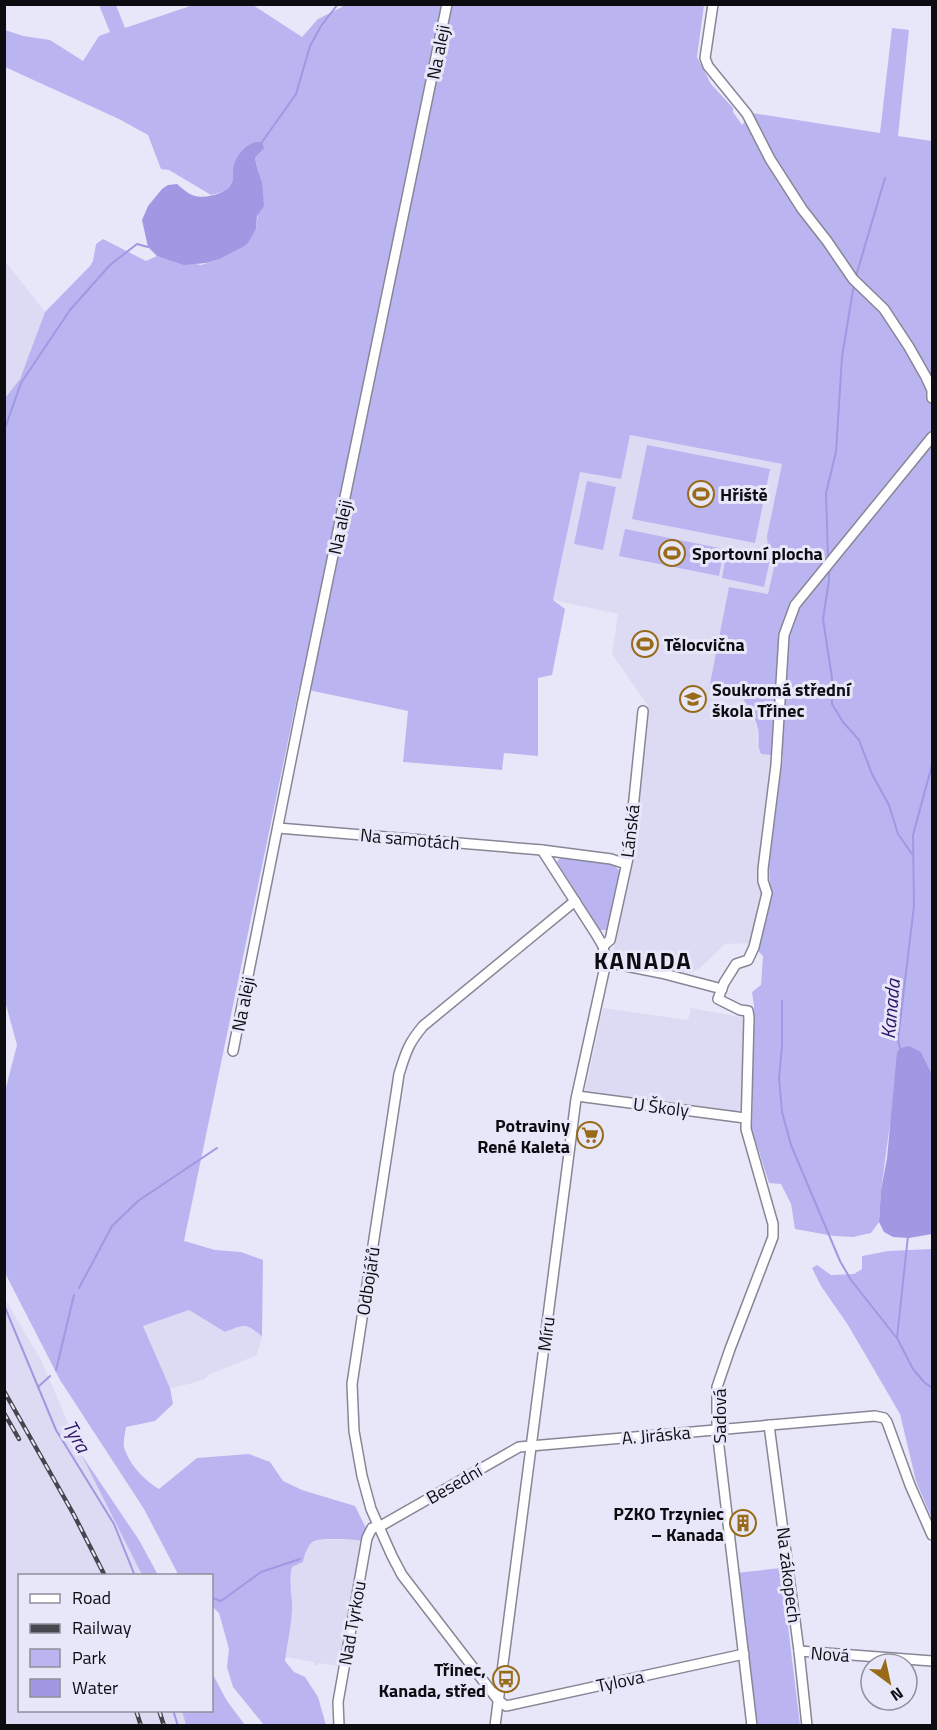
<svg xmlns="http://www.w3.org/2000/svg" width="937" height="1730" font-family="'Titillium Web',sans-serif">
<rect width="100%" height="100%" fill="#e8e7f9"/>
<!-- built -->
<g fill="#dcdbf3">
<polygon points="5,261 45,312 20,379 5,398"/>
<polygon points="630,435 782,464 767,536 776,557 768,595 709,689 739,693 751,712 758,730 757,744 775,755 758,881 763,894 752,943 725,944 700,968 691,973 611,959 635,848 648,706 612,654 618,614 553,600 580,471"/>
<polygon points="603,1008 688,1020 691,1008 746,1018 741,1108 734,1114 587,1095 585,1092"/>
<polygon points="4,1297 42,1362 81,1454 142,1575 20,1576 20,1710 182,1711 186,1725 5,1725"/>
<polygon points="189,1310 225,1332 242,1325 250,1326 262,1336 257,1355 208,1375 205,1379 189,1384 170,1388 143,1326"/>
<polygon points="352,1539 362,1541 338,1666 318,1663 317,1665 314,1665 314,1662 285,1657 292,1612 292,1591 289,1579 292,1567 303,1562 308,1547 315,1540"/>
</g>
<!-- green -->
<g fill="#bab5f0">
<path d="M 99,5 L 116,5 L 125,28 L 193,5 L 253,5 L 302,37 L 318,19 L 342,7 L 342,5 L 704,5 L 697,57 L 711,84 L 733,108 L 733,112 L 742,125 L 752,113 L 880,133 L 892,28 L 909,30 L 898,136 L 932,141 L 932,1074 L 921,1052 L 890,1124 L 881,1190 L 879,1222 L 871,1233 L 853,1237 L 834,1236 L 795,1229 L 791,1204 L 781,1184 L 769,1183 L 752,1130 L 754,1006 L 752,992 L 761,985 L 763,956 L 757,950 L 770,893 L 769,865 L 783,756 L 761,754 C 756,742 760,740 758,729 C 755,716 746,704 739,693 L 709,689 L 729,587 L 768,594 L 776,558 L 768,551 L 767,536 L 782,464 L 630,435 L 621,479 L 580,472 L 553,600 L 565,609 L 552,675 L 538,678 L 538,756 L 504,753 L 502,770 L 403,762 L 408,711 L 299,688 L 184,1241 L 215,1250 L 241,1252 L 263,1260 L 262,1336 C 245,1323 245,1324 225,1332 L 189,1310 L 143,1326 L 170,1388 L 173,1404 L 155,1421 L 126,1427 C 125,1433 123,1442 124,1447 C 129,1464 144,1480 159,1489 L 197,1458 L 249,1454 L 270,1462 L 283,1481 L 302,1490 L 355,1506 L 366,1528 L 362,1541 C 353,1539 321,1538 314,1541 C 307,1545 305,1555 303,1562 L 292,1567 C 288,1582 293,1596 292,1611 C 291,1628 287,1644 285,1661 L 294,1672 L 305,1677 L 318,1697 L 326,1725 L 264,1725 L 233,1687 L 227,1667 L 229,1649 L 219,1613 L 212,1606 L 212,1576 L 178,1574 L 144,1509 L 60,1380 L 5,1273 L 5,1091 L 17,1045 L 5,1001 L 5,398 L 20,379 L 45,312 L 90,266 L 93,261 L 96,244 L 103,239 L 146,261 L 157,256 L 201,265 L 220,259 L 243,247 L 256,229 L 262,182 L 257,167 L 255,158 L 264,148 L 233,180 C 228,191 222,192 211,195 L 169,170 L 161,169 L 148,135 L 119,119 L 5,67 L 5,30 L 23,36 L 50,40 L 83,61 L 99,36 L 110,32 Z"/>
<polygon points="647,445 770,469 755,543 632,519"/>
<polygon points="587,481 616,487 603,550 574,544"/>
<polygon points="625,529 724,549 719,576 619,556"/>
<polygon points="727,550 770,559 764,587 722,578"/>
<polygon points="563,854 610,862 621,872 608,930 600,930 557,862"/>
<polygon points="932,1249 932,1519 916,1481 900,1414 848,1325 821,1286 812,1268 817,1265 831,1275 854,1274 862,1269 862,1256 888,1251"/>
<polygon points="81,1454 139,1540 158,1575 142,1575"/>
<polygon points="781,1568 800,1725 754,1725 736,1573"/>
<polygon points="212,1673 227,1701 245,1725 186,1725 182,1711 212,1710"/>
</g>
<!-- water -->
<g fill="#a098e2">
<path d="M 255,142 L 262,142 L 264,148 L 255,158 L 257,167 L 262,182 L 264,206 L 257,216 L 256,229 L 248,243 L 243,247 L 220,259 L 206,263 L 184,265 L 157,256 L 148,247 L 142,220 L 148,206 L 162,189 L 168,185 L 177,184 C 182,188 187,193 192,195 C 203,200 226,194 231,184 C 234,180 233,175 233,170 C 235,156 243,147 255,142 Z"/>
<polygon points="909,1046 921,1052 932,1074 932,1234 909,1238 893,1237 884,1232 879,1222 881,1190 887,1158 897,1052 901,1048"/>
</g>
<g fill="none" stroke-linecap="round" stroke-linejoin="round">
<!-- stream -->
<g stroke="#a098e2" stroke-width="2">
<polyline points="262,142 296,94 310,46 321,26 338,4"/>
<polyline points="856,276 885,178"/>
<polyline points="4,431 21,383 70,310 110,265 137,244 148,247"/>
<polyline points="828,558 826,493 836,452 842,357 854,284"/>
<polyline points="829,570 829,580 823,619 832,678 832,704 843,722 859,740 872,774 889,805 898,834 912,854"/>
<polyline points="782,1001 782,1046 779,1078 782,1112 791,1145 840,1261 851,1280 896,1337"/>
<polyline points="4,1036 4,1046"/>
<polyline points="900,1049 898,1039 914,906 913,835 932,765"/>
<polyline points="908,1236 897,1338 913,1369 924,1382 932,1388"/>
<polyline points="79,1288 112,1226 138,1201 217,1148"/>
<polyline points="4,1305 56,1430 114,1524 135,1576"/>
<polyline points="56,1370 74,1295"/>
<polyline points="38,1387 50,1376"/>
<polyline points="212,1598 221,1601 261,1572 300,1559"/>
<polyline points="173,1710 178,1726"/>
</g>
<defs>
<g id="minor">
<polyline points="713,4 705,58 708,66 747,114 770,159 802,209 827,241 853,279 884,309 909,347 926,377 932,390 932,398"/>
<polyline points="278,828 542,850 611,859 626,864"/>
<path d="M 575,901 L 423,1026 C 408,1044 406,1052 399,1074 L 352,1384 L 354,1431 L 362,1476 L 371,1509 L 392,1556 L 402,1575 L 498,1700 L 506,1706 L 744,1654"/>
<polyline points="603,946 610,940 628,858 643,711"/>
<polyline points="606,962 661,973 722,989"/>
<polyline points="233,1051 302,705 447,4"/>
<polyline points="577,1096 745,1118"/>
<polyline points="769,1425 799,1651 807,1726"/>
<polyline points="799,1651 932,1661"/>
<polyline points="339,1726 338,1702 367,1538 372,1528 379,1527 519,1447 875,1416 884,1418 887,1422 910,1485 932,1535"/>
<polyline points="495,1726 576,1099 606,962 603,946 596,934 542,850"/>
<polyline points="752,1726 717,1430 717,1387 730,1349 773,1237 773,1224 746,1129 749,1018 748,1011 740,1010 718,999 724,983 736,964 748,960 754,947 767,893 763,881 763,869 776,765 784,635 795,605 932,437"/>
</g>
</defs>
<!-- minor casing -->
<use href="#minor" stroke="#878696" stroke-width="12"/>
<!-- minor -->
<use href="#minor" stroke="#fff" stroke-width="9"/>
<defs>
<g id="rail">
<polyline points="4,1391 74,1515 105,1576"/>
<polyline points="4,1413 19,1439"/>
<polyline points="136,1710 141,1726"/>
<polyline points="159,1710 164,1726"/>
</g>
</defs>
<!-- rail casing -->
<use href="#rail" stroke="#46464e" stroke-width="4.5"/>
<!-- rail -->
<use href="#rail" stroke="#e8e7f9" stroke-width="2" stroke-dasharray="7" stroke-linecap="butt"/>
</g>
<!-- icons -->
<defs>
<symbol id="stadium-ring" viewBox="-11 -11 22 22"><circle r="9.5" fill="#e8e7f9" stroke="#976b18" stroke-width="1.5"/><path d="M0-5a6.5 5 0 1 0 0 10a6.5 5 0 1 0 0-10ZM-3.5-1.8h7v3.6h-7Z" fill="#976b18"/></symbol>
<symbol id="school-ring" viewBox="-11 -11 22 22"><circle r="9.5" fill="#e8e7f9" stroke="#976b18" stroke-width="1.5"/><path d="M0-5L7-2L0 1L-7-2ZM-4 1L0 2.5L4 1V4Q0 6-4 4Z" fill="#976b18"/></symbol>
<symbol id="supermarket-ring" viewBox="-11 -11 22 22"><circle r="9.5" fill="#e8e7f9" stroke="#976b18" stroke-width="1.5"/><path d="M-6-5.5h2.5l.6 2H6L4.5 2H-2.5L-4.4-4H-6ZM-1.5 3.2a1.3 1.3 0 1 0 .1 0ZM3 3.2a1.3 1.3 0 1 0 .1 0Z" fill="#976b18"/></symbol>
<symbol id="building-ring" viewBox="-11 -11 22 22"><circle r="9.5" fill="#e8e7f9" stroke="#976b18" stroke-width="1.5"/><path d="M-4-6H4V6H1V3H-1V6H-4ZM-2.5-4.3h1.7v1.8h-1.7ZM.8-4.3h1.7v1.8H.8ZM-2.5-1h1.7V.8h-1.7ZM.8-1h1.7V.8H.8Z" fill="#976b18"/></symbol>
<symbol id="bus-ring" viewBox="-11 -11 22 22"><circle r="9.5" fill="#e8e7f9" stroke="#976b18" stroke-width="1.5"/><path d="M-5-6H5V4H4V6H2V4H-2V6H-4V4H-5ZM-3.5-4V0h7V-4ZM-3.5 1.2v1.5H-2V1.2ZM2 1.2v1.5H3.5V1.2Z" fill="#976b18"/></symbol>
</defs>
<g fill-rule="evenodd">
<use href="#stadium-ring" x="686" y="479" width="30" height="30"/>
<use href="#stadium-ring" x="657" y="538" width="30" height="30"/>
<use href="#stadium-ring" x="630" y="629" width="30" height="30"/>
<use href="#school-ring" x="678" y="684" width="30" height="30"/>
<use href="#supermarket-ring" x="575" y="1120" width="30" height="30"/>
<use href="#building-ring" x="728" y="1508" width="30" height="30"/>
<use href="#bus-ring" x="491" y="1664" width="30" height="30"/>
</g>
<g text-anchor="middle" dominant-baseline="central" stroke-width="6" stroke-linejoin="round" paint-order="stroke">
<!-- street labels -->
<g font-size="18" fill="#0c0c11" stroke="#e8e7f9">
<text transform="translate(438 52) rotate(-79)">Na aleji</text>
<text transform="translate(340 527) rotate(-78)">Na aleji</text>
<text transform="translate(630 831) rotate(-83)">Lánská</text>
<text transform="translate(410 839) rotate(5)">Na samotách</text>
<text transform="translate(243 1004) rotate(-79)">Na aleji</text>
<text transform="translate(661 1107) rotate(7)">U Školy</text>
<text transform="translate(368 1281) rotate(-81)">Odbojářů</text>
<text transform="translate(546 1334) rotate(-83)">Míru</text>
<text transform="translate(719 1416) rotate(-90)">Sadová</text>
<text transform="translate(656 1435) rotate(-5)">A. Jiráska</text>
<text transform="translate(454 1484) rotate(-30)">Besední</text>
<text transform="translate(789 1575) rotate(83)">Na zákopech</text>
<text transform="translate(352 1623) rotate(-80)">Nad Tyrkou</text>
<text transform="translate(830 1654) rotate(4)">Nová</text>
<text transform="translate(620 1681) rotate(-12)">Tylova</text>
</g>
<!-- poi labels -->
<g font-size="18" font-weight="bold" fill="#0c0c11" stroke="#e8e7f9" text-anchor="start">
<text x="720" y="494">Hřiště</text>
<text x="692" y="553">Sportovní plocha</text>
<text x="664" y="644">Tělocvična</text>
<text x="712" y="689">Soukromá střední<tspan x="712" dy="21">škola Třinec</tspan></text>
<text x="570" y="1125" text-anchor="end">Potraviny<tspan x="570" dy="21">René Kaleta</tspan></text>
<text x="724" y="1513" text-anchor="end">PZKO Trzyniec<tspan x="724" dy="21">– Kanada</tspan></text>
<text x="486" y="1669" text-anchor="end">Třinec,<tspan x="486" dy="21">Kanada, střed</tspan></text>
</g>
<!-- water labels -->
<g font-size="20" font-style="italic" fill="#2e156a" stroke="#e8e7f9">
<text transform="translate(890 1009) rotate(-85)">Kanada</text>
<text transform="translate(77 1436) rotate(60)">Tyra</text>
</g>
<!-- district labels -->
<g font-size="24" font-weight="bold" letter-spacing="1.5" fill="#0c0c11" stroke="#e8e7f9">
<text x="643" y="960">KANADA</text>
</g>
</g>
<!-- border -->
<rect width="937" height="1730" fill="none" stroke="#0c0c11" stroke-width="12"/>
<!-- legend -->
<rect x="18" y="1574" width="195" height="138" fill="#e8e7f9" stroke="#908f9c" stroke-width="1.5"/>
<rect x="30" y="1594" width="30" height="9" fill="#ffffff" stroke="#908f9c" stroke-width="1.5"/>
<text x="72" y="1604" font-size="18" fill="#0c0c11">Road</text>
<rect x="30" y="1624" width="30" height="9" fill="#46464e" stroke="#908f9c" stroke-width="1.5"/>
<text x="72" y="1634" font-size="18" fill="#0c0c11">Railway</text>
<rect x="30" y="1649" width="30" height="18" fill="#bab5f0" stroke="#908f9c" stroke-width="1.5"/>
<text x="72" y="1664" font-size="18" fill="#0c0c11">Park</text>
<rect x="30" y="1679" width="30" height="18" fill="#a098e2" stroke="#908f9c" stroke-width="1.5"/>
<text x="72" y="1694" font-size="18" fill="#0c0c11">Water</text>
<!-- north arrow -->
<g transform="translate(889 1682) rotate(147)"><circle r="28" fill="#e8e7f9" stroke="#908f9c" stroke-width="1.5"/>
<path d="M0-4.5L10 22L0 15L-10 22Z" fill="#976b18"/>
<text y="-9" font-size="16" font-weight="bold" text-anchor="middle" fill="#0c0c11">N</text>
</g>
</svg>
